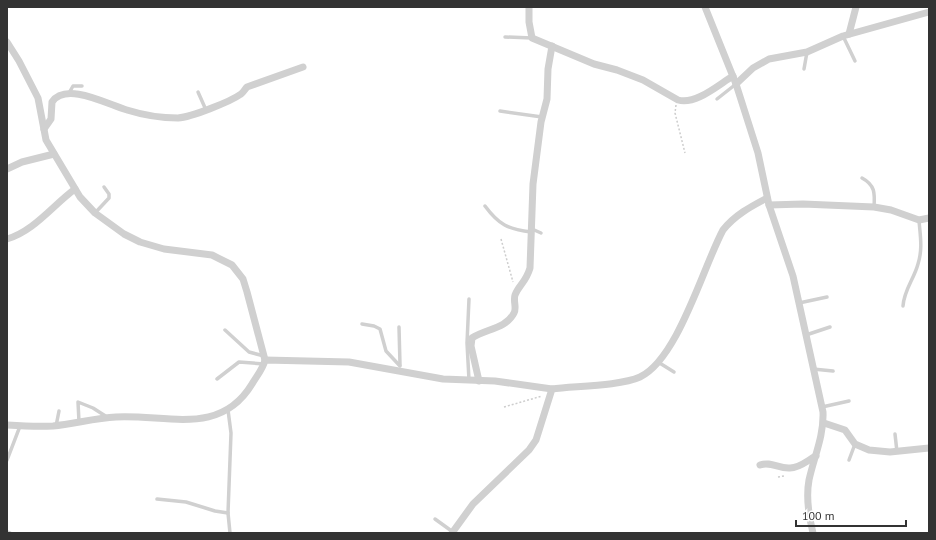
<svg xmlns="http://www.w3.org/2000/svg" width="936" height="540" font-family="'PT Sans',sans-serif">
<rect width="100%" height="100%" fill="#fff"/>
<g fill="none" stroke-linecap="round" stroke-linejoin="round">
<!-- path -->
<g stroke="#cdcdcd" stroke-width="1.5" stroke-dasharray="2 2" stroke-linecap="butt">
<polyline points="676,105 675,113 685,153"/>
<polyline points="501,239 513,282"/>
<polyline points="504,407 542,396"/>
<polyline points="778,477 784,476"/>
</g>
<!-- lane -->
<g stroke="#d0d0d0" stroke-width="3.5">
<polyline points="843,36 855,61"/>
<polyline points="505,37 532,38"/>
<polyline points="804,69 807,52"/>
<polyline points="198,92 206,110"/>
<polyline points="69,93 73,86 82,86"/>
<polyline points="717,99 736,84"/>
<polyline points="500,111 542,117"/>
<path d="M 862,178 C 875,185 875,193 874,207"/>
<path d="M 485,206 C 499,225 508,229 531,232"/>
<polyline points="95,213 109,198 109,194 104,187"/>
<polyline points="532,229 541,233"/>
<polyline points="469,299 467,343 469,380"/>
<polyline points="799,303 827,297"/>
<path d="M 903,306 C 904,290 914,279 918,264 C 923,248 920,235 919,220"/>
<polyline points="362,324 374,326 380,329 386,351 400,366"/>
<polyline points="399,327 400,365"/>
<polyline points="225,330 249,352 264,356"/>
<polyline points="806,335 830,327"/>
<polyline points="658,362 674,372"/>
<polyline points="813,369 833,371"/>
<polyline points="217,379 239,362 264,364"/>
<polyline points="822,407 849,401"/>
<polyline points="228,410 231,433 228,513 230,533"/>
<polyline points="79,422 78,402 93,408 107,417"/>
<polyline points="56,426 59,411"/>
<polyline points="895,434 897,452"/>
<polyline points="7,460 20,426"/>
<polyline points="849,460 855,444"/>
<polyline points="157,499 186,502 215,511 228,513"/>
<polyline points="435,519 453,532"/>
<polyline points="7,532 10,533"/>
</g>
<!-- street -->
<g stroke="#d0d0d0" stroke-width="7">
<path d="M 529,7 L 529,22 L 532,38 L 594,64 L 617,70 L 643,80 L 678,100 C 696,105 718,85 733,76"/>
<path d="M 705,7 L 736,84 L 758,153 L 769,205 L 793,276 L 823,412 C 824,436 814,457 809,480 C 806,496 809,517 813,533"/>
<polyline points="849,34 856,7"/>
<polyline points="7,42 19,61 38,98 46,140 80,197 95,213 124,234 140,242 164,249 212,255 232,265 243,279 247,292 265,360"/>
<polyline points="736,84 753,68 769,59 807,52 843,36 929,12"/>
<path d="M 44,129 L 51,119 L 52,102 C 66,81 109,105 127,110 C 143,115 161,118 178,118 C 191,117 230,102 241,94 C 243,93 245,89 247,87 L 303,67"/>
<polyline points="7,169 22,162 54,154"/>
<polyline points="769,205 803,204 874,207 891,210 919,220 929,218"/>
<path d="M 7,239 C 34,231 52,206 75,189"/>
<path d="M 479,381 L 471,346 L 472,338 C 485,329 506,329 514,313 C 517,308 513,301 515,295 C 519,285 526,282 530,268 L 533,184 L 541,122 L 547,99 L 548,69 L 552,46"/>
<polyline points="824,423 845,430 855,444 869,450 890,452 929,448"/>
<path d="M 7,425 C 22,426 37,427 53,426 C 74,424 95,418 116,417 C 166,414 220,437 252,384 C 256,377 263,369 265,360 L 349,362 L 443,379 L 495,381 L 552,389"/>
<path d="M 760,465 C 771,461 779,469 790,468 C 800,468 808,460 816,456"/>
<path d="M 452,533 L 473,504 L 529,450 L 536,440 L 552,389 C 576,386 620,386 640,377 C 678,359 703,267 723,230 C 735,215 750,207 767,198"/>
</g>
</g>
<!-- border -->
<rect width="936" height="540" fill="none" stroke="#333333" stroke-width="16"/>
<!-- scale -->
<path d="M796 520v6h110v-6" fill="none" stroke="#333333" stroke-width="2"/>
<text x="802" y="520" font-size="12" fill="#333333" stroke="#ffffff" stroke-width="3" paint-order="stroke">100 m</text>
</svg>
